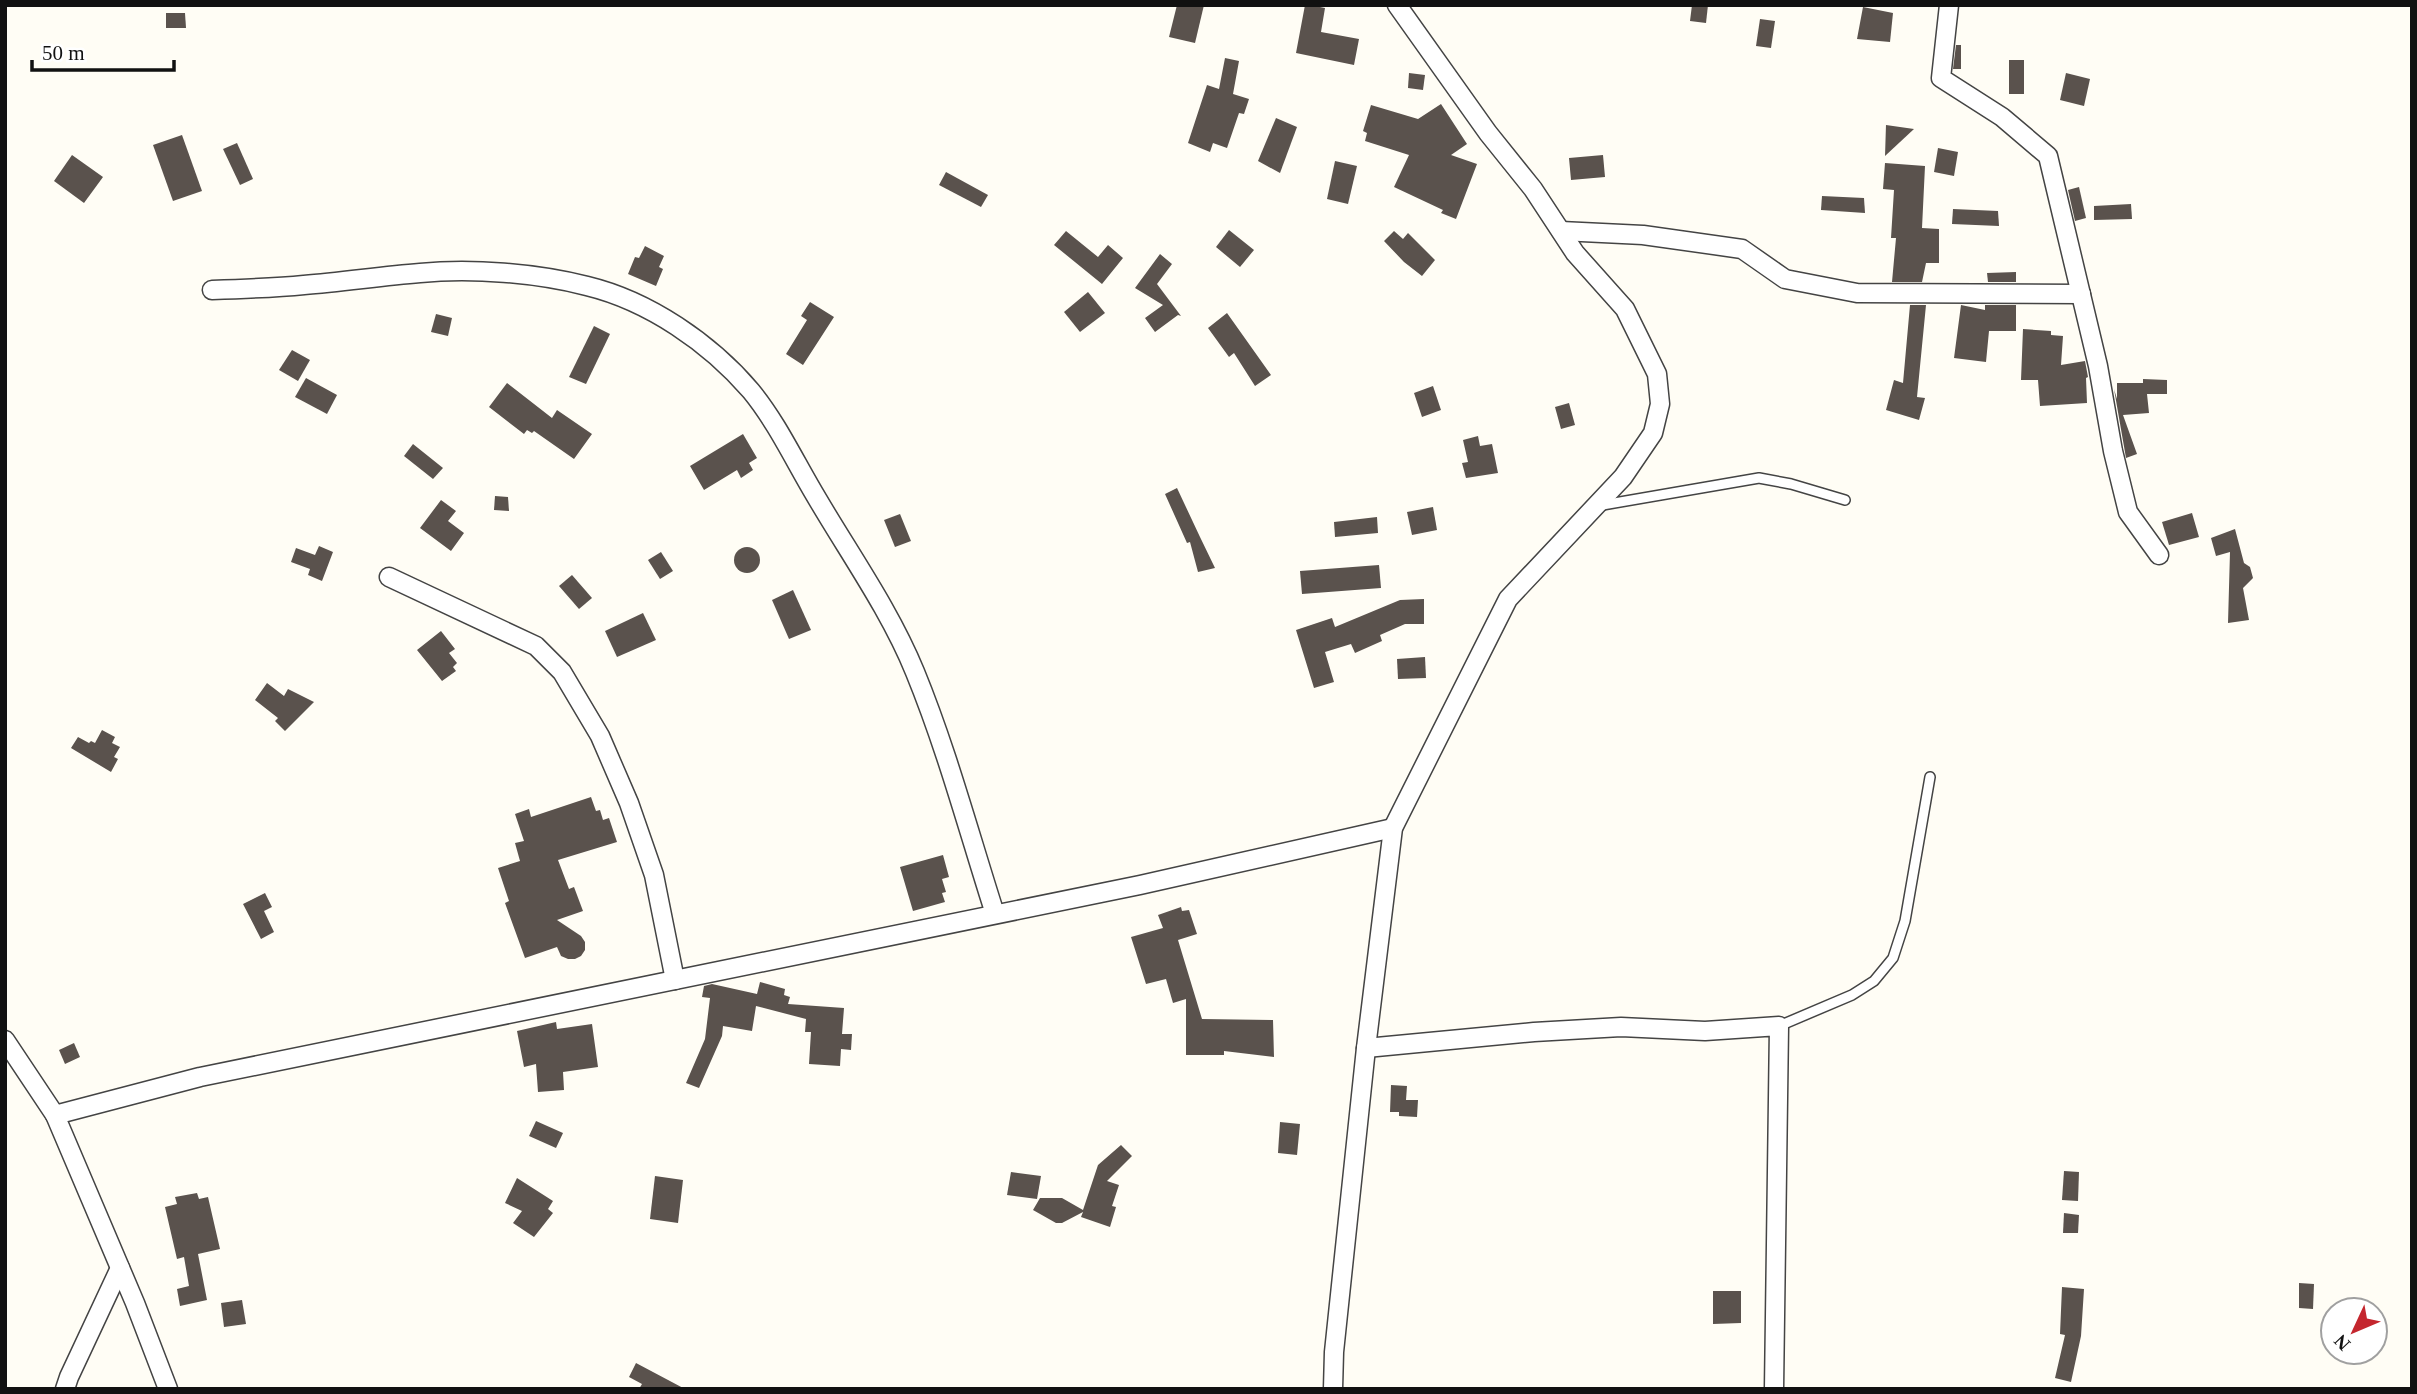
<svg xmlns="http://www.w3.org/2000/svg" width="2417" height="1394" font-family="Georgia,serif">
<rect width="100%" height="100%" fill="#fffdf5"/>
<!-- building -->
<g fill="#5a524d">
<polygon points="1177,5 1204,5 1195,43 1169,37"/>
<polygon points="1305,5 1320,5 1320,7 1325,8 1321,32 1359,39 1354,65 1296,53"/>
<polygon points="1692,5 1708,5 1706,23 1690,21"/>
<polygon points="1863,7 1893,13 1890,42 1857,39"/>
<polygon points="166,13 185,13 186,28 166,28"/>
<polygon points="1760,19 1775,21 1771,48 1756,46"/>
<polygon points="1956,45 1961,45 1961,69 1953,69"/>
<polygon points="1225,58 1239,61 1233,94 1249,99 1244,114 1239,113 1227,148 1213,143 1210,152 1188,143 1207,85 1219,89"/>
<rect x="2009" y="60" width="15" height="34"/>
<polygon points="1409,73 1425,75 1423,90 1408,88"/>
<polygon points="2066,73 2090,79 2084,106 2060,100"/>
<polygon points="1441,104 1467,144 1451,155 1477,164 1456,219 1441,213 1443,210 1394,187 1409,155 1365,141 1367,133 1363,131 1371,105 1418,119"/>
<polygon points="1276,118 1297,127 1280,173 1258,161"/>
<polygon points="1886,125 1914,129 1885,156"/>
<polygon points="182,135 202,191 173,201 153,145"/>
<polygon points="237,143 253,179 240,185 223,149"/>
<polygon points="1938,148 1958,152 1954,176 1934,172"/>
<polygon points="72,155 103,177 84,203 54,181"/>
<polygon points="1603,155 1605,177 1571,180 1569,158"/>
<polygon points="1335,161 1357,166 1348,204 1327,199"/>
<polygon points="1885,163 1925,166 1922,228 1939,229 1939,263 1926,263 1922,282 1892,282 1896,238 1891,238 1894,190 1883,189"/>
<polygon points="946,172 988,195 981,207 939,185"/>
<polygon points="2079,187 2086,218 2075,221 2068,190"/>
<polygon points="1822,196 1864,198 1865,213 1821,210"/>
<polygon points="2131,204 2132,219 2094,220 2094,206"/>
<polygon points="1953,209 1998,211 1999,226 1952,224"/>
<polygon points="1229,230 1254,250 1240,267 1216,247"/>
<polygon points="1066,231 1098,257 1108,245 1123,258 1102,284 1054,245"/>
<polygon points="1394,231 1403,239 1408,233 1435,260 1422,276 1404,262 1384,241"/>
<polygon points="645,246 664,256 659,267 663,269 656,286 628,274 635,257 639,258"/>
<polygon points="1160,254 1172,264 1157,284 1181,316 1178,315 1155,332 1145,318 1163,305 1135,288"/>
<polygon points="2016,272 2016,282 1988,282 1987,273"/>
<polygon points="1088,292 1105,313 1080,332 1064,312"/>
<polygon points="810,302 834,317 803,365 786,354 807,320 801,316"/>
<polygon points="1910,305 1926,305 1917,397 1925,398 1919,420 1886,410 1894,380 1903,383"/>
<polygon points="1961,305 1985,310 1985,305 2016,305 2016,331 1989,331 1986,362 1954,358"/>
<polygon points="1227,313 1271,375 1255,386 1234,353 1229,357 1208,328"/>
<polygon points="436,314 452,318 448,336 431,332"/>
<polygon points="594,326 610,334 586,384 569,377"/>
<polygon points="2023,329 2051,331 2051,335 2063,336 2061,365 2085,361 2088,377 2086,378 2087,403 2040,406 2038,380 2021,380"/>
<polygon points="292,350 310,360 298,381 279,370"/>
<polygon points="306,378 337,395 327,414 295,397"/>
<polygon points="2143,379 2167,380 2167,394 2147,394 2149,413 2123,415 2137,454 2126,458 2114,389 2117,399 2117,383 2143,383"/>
<polygon points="507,383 552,418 557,410 592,434 574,459 534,431 532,433 527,430 524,434 489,407"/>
<polygon points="1433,386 1441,410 1422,417 1414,393"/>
<polygon points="1569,403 1575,425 1561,429 1555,407"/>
<polygon points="743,434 757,458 749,463 753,470 741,478 737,470 704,490 690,466"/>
<polygon points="1478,436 1480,446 1492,444 1498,473 1466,478 1462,463 1468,462 1463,440"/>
<polygon points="413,444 443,468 433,479 404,456"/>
<polygon points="1177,488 1200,537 1215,568 1198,572 1190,542 1187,543 1165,494"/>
<polygon points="495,496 508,497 509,511 494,510"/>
<polygon points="441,500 456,511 448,521 464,533 451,551 420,528"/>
<polygon points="1433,507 1437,530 1412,535 1407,512"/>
<polygon points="2192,513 2199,537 2169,545 2162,522"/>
<polygon points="900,514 911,541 895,547 884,520"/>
<polygon points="1377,517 1378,533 1335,537 1334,522"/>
<polygon points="2235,529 2244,563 2250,567 2253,578 2243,588 2249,620 2228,623 2230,552 2216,556 2211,538"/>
<polygon points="319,546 333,552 322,581 308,575 310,569 291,562 296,548 315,555"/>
<circle cx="747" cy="560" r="13"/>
<polygon points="661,552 673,571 660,579 648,560"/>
<polygon points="1379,565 1381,588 1302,594 1300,571"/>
<polygon points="572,575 592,598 579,609 559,586"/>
<polygon points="793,590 811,630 789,639 772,600"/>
<polygon points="1424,599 1424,624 1405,624 1380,635 1382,641 1355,653 1351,644 1325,652 1334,682 1314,688 1296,630 1332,618 1335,627 1400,600"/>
<polygon points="643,613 656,640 617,657 605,631"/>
<polygon points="441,631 455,649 449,653 457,663 453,667 456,671 442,681 417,650"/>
<polygon points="1425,657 1426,678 1398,679 1397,659"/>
<polygon points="267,683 284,696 288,689 314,702 285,731 275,721 278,718 255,700"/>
<polygon points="102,730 115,737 112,743 120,747 114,757 118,759 111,772 71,748 78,737 89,743 91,741 95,743"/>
<polygon points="591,797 596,811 600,810 603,820 609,818 617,842 558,860 569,889 574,887 583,911 557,920 581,936 585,942 585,950 581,956 575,959 568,959 561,956 557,947 525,958 505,903 509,901 498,868 520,861 515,843 524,841 515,814 529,809 531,817"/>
<polygon points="943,855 949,877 942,879 946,892 942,893 945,902 913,911 900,867"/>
<polygon points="265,893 272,907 264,911 274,932 261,939 243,904"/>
<polygon points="1181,907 1182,911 1189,910 1197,934 1178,940 1202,1019 1273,1020 1274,1057 1224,1051 1224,1055 1186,1055 1186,999 1173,1003 1166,979 1146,984 1131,937 1163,928 1158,915"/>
<polygon points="760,982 785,989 784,995 790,997 788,1004 844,1008 842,1034 852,1034 851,1050 841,1049 840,1066 809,1064 811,1032 805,1032 806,1019 756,1006 752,1031 723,1026 722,1036 699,1088 686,1083 705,1039 710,998 702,997 704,986 712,984 757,994"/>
<polygon points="556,1022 557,1029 592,1024 598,1067 563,1072 564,1090 538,1092 536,1064 524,1067 517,1031"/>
<polygon points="74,1043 80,1057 65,1064 59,1050"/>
<polygon points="1391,1085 1407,1086 1406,1100 1418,1100 1417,1117 1399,1116 1399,1112 1390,1112"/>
<polygon points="536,1121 563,1133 556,1148 529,1136"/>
<polygon points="1280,1122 1300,1124 1297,1155 1278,1153"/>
<polygon points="1121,1145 1132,1156 1107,1181 1119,1185 1112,1206 1116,1207 1110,1227 1081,1217 1083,1212 1062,1223 1056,1223 1033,1210 1040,1198 1062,1198 1083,1210 1098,1165"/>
<polygon points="2064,1171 2079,1172 2078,1201 2062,1200"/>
<polygon points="1011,1172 1041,1176 1037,1199 1007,1195"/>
<polygon points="655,1176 683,1180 678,1223 650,1219"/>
<polygon points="517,1178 553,1201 548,1209 553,1213 534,1237 513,1223 522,1211 505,1203"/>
<polygon points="197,1193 199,1199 208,1197 220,1249 198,1254 207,1300 180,1306 177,1289 189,1286 184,1257 177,1259 165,1207 177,1204 175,1197"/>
<polygon points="2064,1213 2079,1215 2078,1233 2063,1233"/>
<polygon points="2299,1283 2314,1284 2313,1309 2299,1308"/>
<polygon points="2062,1287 2084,1289 2081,1336 2071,1382 2055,1378 2065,1335 2060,1334"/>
<polygon points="1713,1291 1741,1291 1741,1323 1713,1324"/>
<polygon points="242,1300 246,1324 224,1327 221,1303"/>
<polygon points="636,1363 685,1389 639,1389 642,1384 629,1377"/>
</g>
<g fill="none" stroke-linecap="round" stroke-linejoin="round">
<defs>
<g id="service">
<polyline points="1597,506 1759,478 1791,484 1845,500"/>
<polyline points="1779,1026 1852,995 1874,981 1893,958 1905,921 1930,777"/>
</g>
<g id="minor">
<polyline points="1949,5 1941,78 2002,117 2048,156 2098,366 2113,451 2128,512 2159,555"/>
<polyline points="1561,231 1643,235 1742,249 1785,279 1857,293 2081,294"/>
<path d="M 212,290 C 243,289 274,288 304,285 C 343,282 381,276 420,273 C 472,268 536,273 587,286 C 649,301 710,343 751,391 C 778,424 796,464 818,500 C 851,556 890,611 915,672 C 947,750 969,833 995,914"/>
<polyline points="389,577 536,646 562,672 600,736 629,803 654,875 675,980"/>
<polyline points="5,1040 55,1115"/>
<polyline points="1366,1048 1534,1032 1621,1027 1705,1031 1779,1026 1774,1389"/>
<polyline points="65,1389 69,1377 120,1268"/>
<polyline points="168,1389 135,1303 55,1115 200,1077 1140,885 1393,828"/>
<polyline points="1333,1389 1334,1352 1366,1048 1393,828 1508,599 1623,477 1653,433 1660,404 1657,374 1625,309 1575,253 1533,189 1488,133 1397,5"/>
</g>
</defs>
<!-- service casing -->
<use href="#service" stroke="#444" stroke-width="12"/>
<!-- minor casing -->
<use href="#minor" stroke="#444" stroke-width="21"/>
<!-- service -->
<use href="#service" stroke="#fff" stroke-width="9"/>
<!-- minor -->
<use href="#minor" stroke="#fff" stroke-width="18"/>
</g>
<!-- border -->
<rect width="2417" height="1394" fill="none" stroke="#111111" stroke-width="14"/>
<!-- north arrow -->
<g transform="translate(2354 1331) rotate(226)"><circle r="33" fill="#ffffff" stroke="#a0a0a0" stroke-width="2"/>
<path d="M0-5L12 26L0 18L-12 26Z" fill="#c4262e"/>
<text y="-10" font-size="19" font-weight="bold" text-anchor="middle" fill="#111111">N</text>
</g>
<!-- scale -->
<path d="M32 60v10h142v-10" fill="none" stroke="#111111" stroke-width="3.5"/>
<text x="42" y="60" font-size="21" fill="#111111" stroke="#ffffff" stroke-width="5" paint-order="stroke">50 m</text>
</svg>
